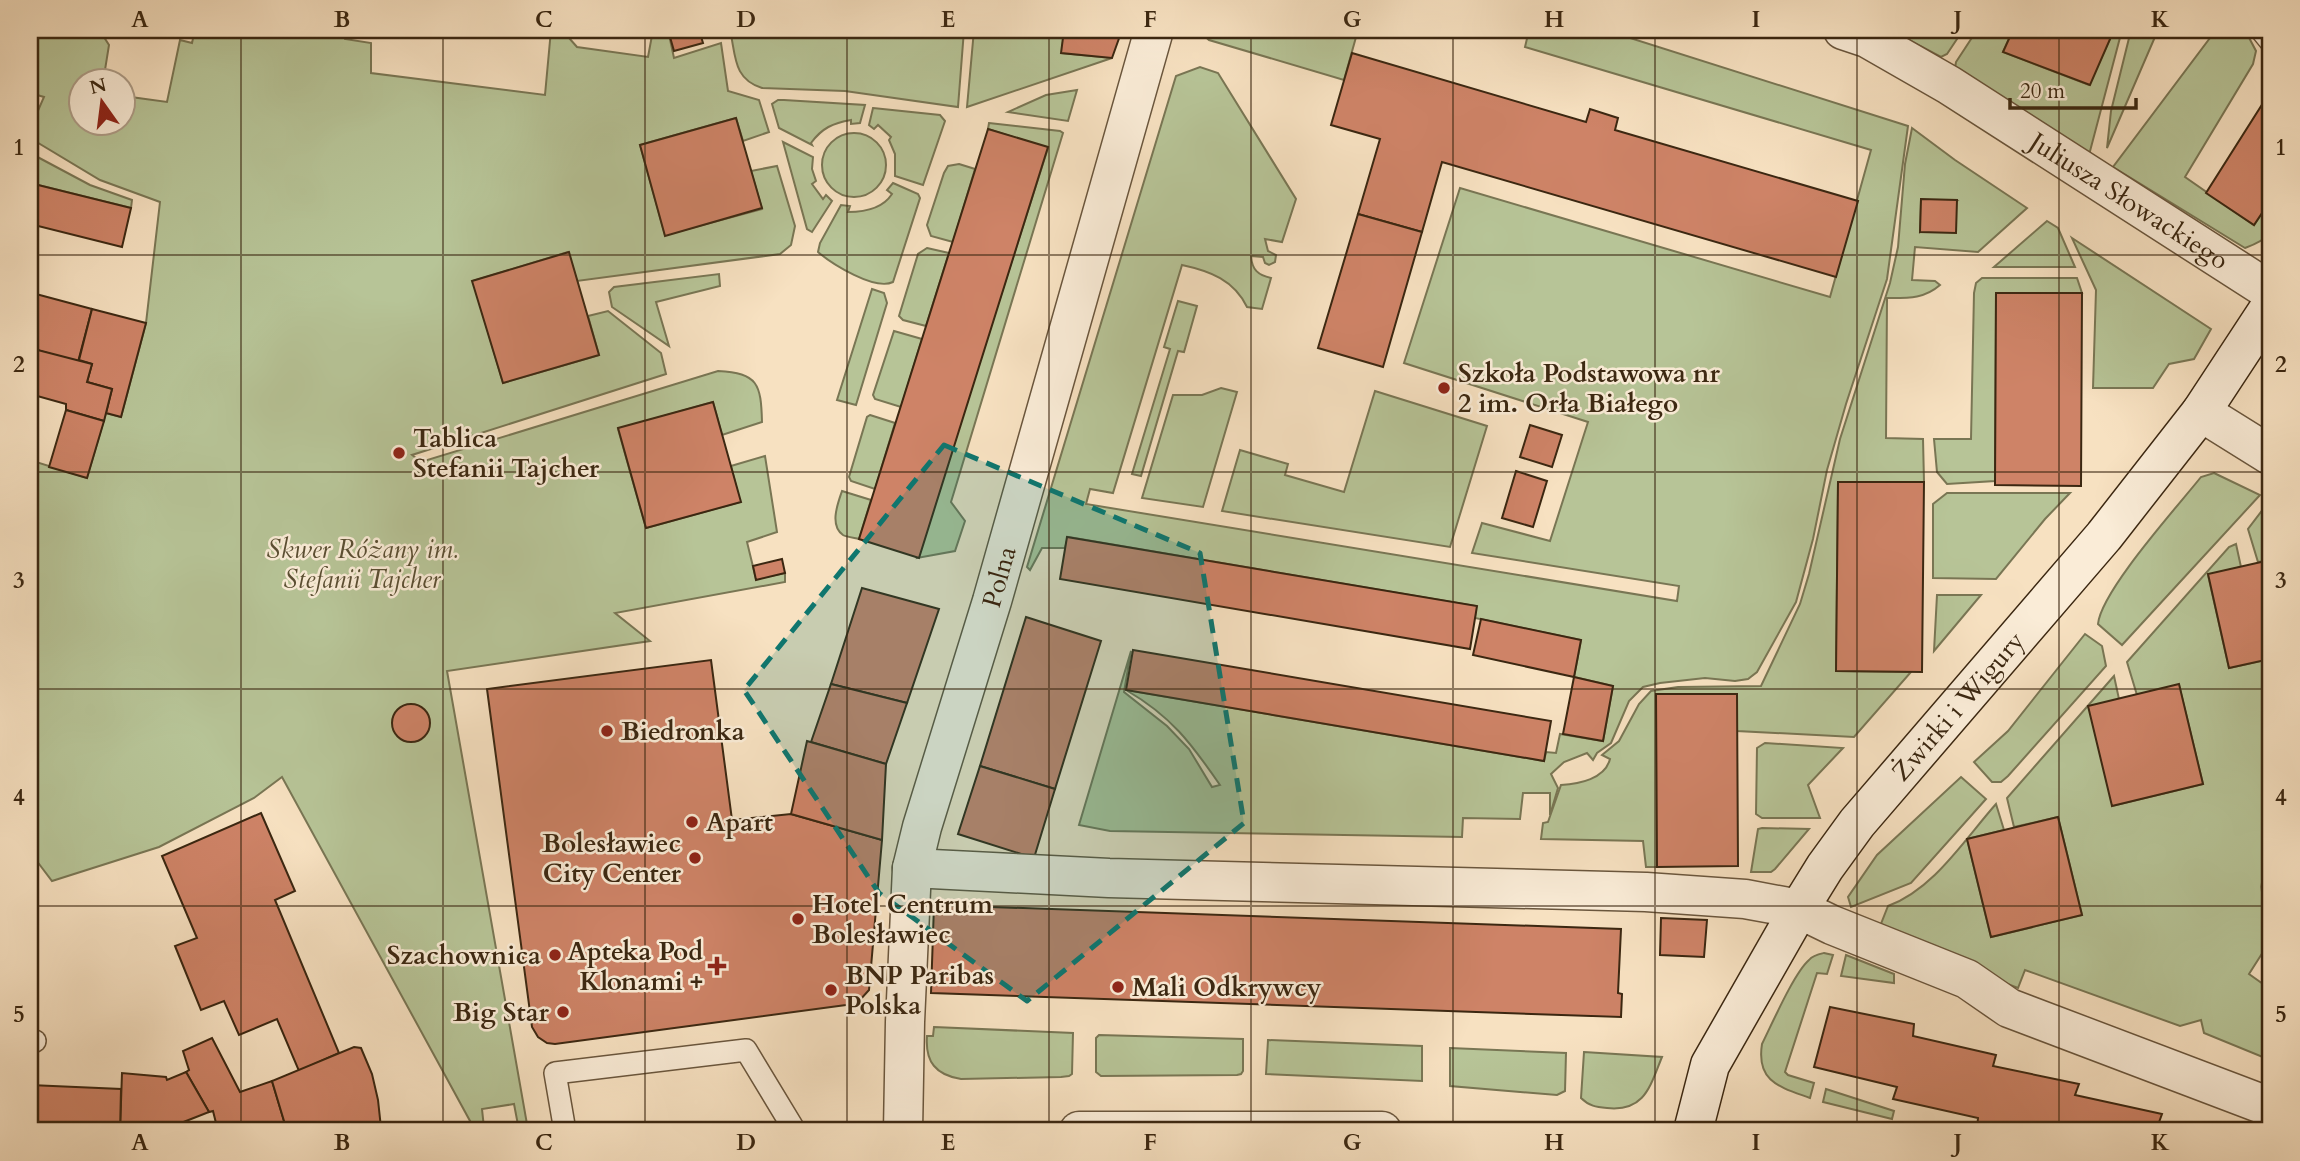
<svg xmlns="http://www.w3.org/2000/svg" width="2300" height="1161" font-family="Cardo,serif">
<rect width="100%" height="100%" fill="#f7e1c1"/>
<filter id="stains"><feTurbulence type="fractalNoise" baseFrequency=".00286" numOctaves="4"/><feColorMatrix values="0 0 0 0 .2 0 0 0 0 .09 0 0 0 0 .02 0 0 0 .5 -.17"/></filter>
<radialGradient id="worn" r=".72"><stop offset=".6" stop-color="#630" stop-opacity="0"/><stop offset="1" stop-color="#630" stop-opacity=".3"/></radialGradient>
<!-- green -->
<g fill="#b7c497" stroke="#797654" stroke-width="2" fill-rule="evenodd">
<path d="M 30,30 L 93,30 L 100,31 L 109,45 L 105,70 L 100,80 L 80,80 L 80,122 L 122,122 L 123,96 L 167,102 L 180,40 L 192,43 L 194,34 L 179,30 L 345,30 L 345,39 L 371,43 L 371,73 L 545,95 L 551,30 L 562,30 L 577,47 L 648,57 L 653,30 L 668,30 L 674,58 L 721,43 L 728,91 L 759,100 L 769,132 L 743,141 L 736,118 L 640,145 L 665,235 L 762,209 L 751,171 L 777,166 L 795,226 L 791,245 L 780,254 L 577,281 L 568,252 L 473,281 L 503,383 L 599,355 L 588,316 L 608,311 L 661,353 L 666,374 L 412,455 L 421,462 L 718,371 C 758,373 761,384 762,422 L 722,435 L 713,402 L 618,429 L 646,528 L 740,502 L 731,466 L 765,456 L 777,532 L 747,542 L 756,579 L 785,573 L 785,582 L 615,613 L 650,641 L 447,671 L 527,1124 L 518,1125 L 514,1104 L 482,1109 L 484,1128 L 475,1130 L 282,777 L 254,798 L 159,847 L 52,881 L 30,852 L 30,460 L 87,478 L 106,413 L 121,417 L 146,323 L 160,202 L 100,180 L 30,138 L 30,129 L 44,97 L 30,93 Z"/>
<path d="M 730,30 L 964,30 L 958,107 L 845,91 L 762,88 C 733,79 736,56 730,30 Z"/>
<polygon points="974,30 1064,30 1062,53 1112,58 967,107"/>
<polygon points="1198,30 1358,30 1344,80 1209,40"/>
<path d="M 1529,30 L 1605,30 L 1908,126 L 1887,279 L 1846,404 L 1827,470 L 1813,539 L 1796,602 L 1757,672 L 1748,679 L 1735,681 L 1705,678 L 1660,683 L 1643,687 L 1629,701 L 1611,743 L 1597,753 L 1593,760 L 1587,753 L 1564,762 L 1551,774 L 1558,788 L 1550,815 L 1550,793 L 1523,793 L 1520,819 L 1463,818 L 1462,837 L 1110,831 L 1079,825 L 1131,651 L 1124,692 L 1167,726 L 1189,749 L 1212,787 L 1220,785 C 1191,743 1171,716 1126,690 L 1544,761 L 1546,752 L 1556,753 L 1560,734 L 1603,741 L 1613,686 L 1574,677 L 1581,640 L 1475,618 L 1476,606 L 1068,537 L 1065,548 L 1042,548 L 1030,570 L 1027,567 L 1176,76 L 1200,67 L 1218,73 L 1296,199 L 1282,242 L 1265,239 L 1268,251 L 1276,255 L 1275,262 L 1269,265 L 1265,263 L 1263,257 L 1251,256 C 1252,270 1258,275 1271,278 L 1262,309 L 1247,307 C 1234,280 1210,271 1182,265 L 1113,493 L 1090,489 L 1086,504 L 1677,601 L 1679,586 L 1472,553 L 1482,523 L 1550,541 L 1588,422 L 1404,363 L 1460,188 L 1830,297 L 1871,150 L 1525,47 Z"/>
<polygon points="1890,30 1963,30 1947,54 1941,57"/>
<polygon points="1977,30 2013,30 2003,52 2089,85 2114,30 2122,30 2089,155 1955,68 1956,62"/>
<polygon points="2131,30 2158,30 2107,148 2111,111"/>
<path d="M 2216,30 L 2245,30 L 2256,51 L 2253,64 L 2185,177 L 2254,225 L 2270,201 C 2270,232 2277,236 2245,248 L 2113,167 Z"/>
<polygon points="1077,90 1068,121 1008,112 1046,95"/>
<path d="M 778,100 L 784,100 L 865,105 L 860,123 L 851,124 L 851,120 C 833,123 822,128 811,143 L 812,145 L 779,128 L 772,104 Z"/>
<polygon points="873,108 940,115 945,121 923,185 895,176 895,154 889,140 891,137 878,125 874,129 869,125"/>
<polygon points="989,123 1060,131 1063,133 951,502 965,521 955,551 917,558 1048,148 988,129"/>
<path d="M 1912,128 L 1955,160 L 2027,208 L 1978,252 L 1915,247 L 1912,280 L 1935,281 L 1940,285 C 1924,299 1908,298 1887,298 L 1886,438 L 1923,439 L 1924,482 L 1838,482 L 1836,671 L 1911,672 L 1854,737 L 1737,731 L 1737,694 L 1657,694 L 1657,867 L 1646,867 L 1643,841 L 1541,839 L 1543,823 L 1548,822 L 1561,785 C 1579,784 1605,779 1610,759 L 1602,755 L 1619,741 L 1639,704 L 1651,691 L 1678,687 L 1761,686 L 1800,604 L 1809,574 L 1840,439 L 1890,283 L 1898,247 L 1905,164 ZM 1921,200 L 1957,201 L 1920,232 Z"/>
<circle cx="854" cy="165" r="32"/>
<polygon points="783,142 813,157 812,169 816,181 812,184 823,199 826,195 832,201 812,232 807,229"/>
<polygon points="30,153 90,185 132,200 131,208 30,183"/>
<polygon points="959,164 975,169 953,242 931,236 927,225 944,173 948,166"/>
<path d="M 893,183 L 918,194 L 920,198 L 893,282 C 875,291 832,264 818,252 L 820,243 L 841,205 L 850,206 L 848,212 C 864,212 883,208 892,194 L 887,190 Z"/>
<polygon points="2047,221 2058,228 2075,267 1994,267"/>
<polygon points="2072,238 2211,329 2194,359 2169,364 2153,388 2093,388 2096,290"/>
<polygon points="927,248 949,253 926,326 903,320 899,316 918,254"/>
<polygon points="719,274 720,286 656,302 669,346 612,307 609,292 614,287"/>
<polygon points="1982,278 2077,278 2082,293 1996,293 1995,481 1947,484 1937,472 1934,439 1971,439 1974,293 1976,283"/>
<polygon points="872,289 884,293 887,303 856,405 837,400"/>
<polygon points="1178,301 1197,306 1184,352 1178,351 1141,476 1132,474 1170,349 1164,347"/>
<polygon points="894,331 922,339 901,407 875,399 873,395"/>
<polygon points="1221,388 1237,392 1203,507 1142,498 1173,395 1202,395"/>
<polygon points="1375,391 1487,426 1450,547 1222,511 1240,450 1288,464 1285,475 1344,492"/>
<polygon points="870,415 895,423 875,489 851,481 849,477 867,417"/>
<path d="M 2214,473 L 2260,495 L 2122,645 L 2098,624 C 2101,591 2178,506 2201,477 Z"/>
<path d="M 842,491 L 871,500 L 859,539 C 855,538 846,537 843,535 C 829,525 838,503 842,491 Z"/>
<polygon points="1947,493 2070,493 2045,519 1996,579 1933,578 1933,504"/>
<polygon points="2270,500 2270,560 2258,562 2248,529"/>
<path d="M 2236,544 L 2241,567 L 2208,575 L 2229,668 L 2270,659 L 2270,871 C 2259,880 2258,893 2270,903 L 2270,941 L 2249,974 L 2270,989 L 2270,1060 L 2204,1033 L 2201,1020 L 2180,1026 L 2025,970 L 2018,988 L 1877,934 L 1888,906 C 1934,889 1964,840 1996,804 L 2004,830 L 1967,839 L 1991,937 L 2082,915 L 2058,817 L 2014,827 L 2007,798 L 2114,676 L 2119,699 L 2112,806 L 2203,784 L 2179,685 L 2137,695 L 2127,662 L 2229,547 Z"/>
<polygon points="1937,595 1981,595 1934,651"/>
<polygon points="2085,634 2102,646 2106,666 2008,776 2001,782 1992,782 1974,762 2008,731"/>
<polygon points="1765,743 1843,748 1808,785 1820,818 1762,818 1756,814 1757,748"/>
<polygon points="1961,777 1986,799 1911,883 1851,907 1848,897 1877,855"/>
<polygon points="1762,828 1809,829 1775,869 1771,872 1751,872 1758,829"/>
<path d="M 1824,953 L 1833,955 L 1827,974 L 1817,973 L 1785,1072 L 1788,1075 L 1814,1083 L 1810,1098 C 1780,1087 1756,1082 1762,1044 C 1772,1024 1794,973 1809,960 C 1813,955 1819,954 1824,953 Z"/>
<polygon points="1846,955 1894,974 1894,983 1841,976"/>
<path d="M 934,1027 L 1073,1033 L 1072,1074 L 1069,1076 L 1061,1077 L 961,1079 C 936,1075 925,1062 927,1036 L 933,1036 Z"/>
<polygon points="1099,1035 1243,1039 1243,1071 1241,1074 1237,1075 1101,1076 1096,1072 1096,1038"/>
<polygon points="1268,1040 1422,1046 1422,1081 1266,1074"/>
<polygon points="1450,1048 1566,1053 1565,1091 1557,1095 1450,1086"/>
<path d="M 1584,1052 L 1662,1057 C 1650,1086 1645,1112 1607,1108 C 1596,1107 1589,1106 1581,1098 Z"/>
<polygon points="1826,1089 1894,1111 1892,1119 1823,1102"/>
</g>
<!-- building -->
<g fill="#ce8367" stroke="#3b2711" stroke-width="2">
<polygon points="668,30 699,30 703,43 674,51"/>
<polygon points="1064,30 1122,30 1112,58 1061,53"/>
<polygon points="2013,30 2114,30 2090,85 2003,52"/>
<polygon points="1352,53 1586,122 1590,109 1618,118 1615,130 1858,201 1836,277 1442,162 1422,232 1358,214 1380,139 1331,125"/>
<polygon points="2270,92 2270,201 2254,225 2206,193"/>
<polygon points="736,118 762,208 665,236 640,145"/>
<polygon points="988,129 1048,147 919,558 859,539"/>
<polygon points="30,183 131,208 122,247 30,224"/>
<polygon points="1921,199 1957,200 1956,233 1920,232"/>
<polygon points="1358,214 1422,232 1383,367 1318,348"/>
<polygon points="569,252 599,355 503,383 472,281"/>
<polygon points="1996,293 2082,293 2081,486 1995,485"/>
<polygon points="36,294 92,309 78,362 30,348 30,318"/>
<polygon points="92,309 146,323 121,417 106,413 112,389 87,382 92,364 79,360"/>
<polygon points="30,348 92,364 87,382 112,389 104,421 66,410 66,404 30,394"/>
<polygon points="713,402 741,502 646,528 618,428"/>
<polygon points="66,410 104,421 87,478 49,467"/>
<polygon points="1530,425 1562,435 1552,467 1520,457"/>
<polygon points="1516,471 1547,481 1533,527 1502,518"/>
<polygon points="1838,482 1924,482 1922,672 1836,671"/>
<polygon points="1067,537 1477,606 1470,649 1060,579"/>
<polygon points="782,559 785,573 756,580 753,566"/>
<polygon points="2270,560 2270,659 2229,668 2208,574"/>
<polygon points="862,588 939,609 907,703 831,684"/>
<polygon points="1026,617 1101,641 1055,789 980,766"/>
<polygon points="1481,619 1581,640 1574,677 1473,655"/>
<polygon points="1133,650 1551,721 1544,761 1126,690"/>
<polygon points="711,660 732,820 791,814 882,840 869,990 860,1000 846,1005 555,1044 547,1043 538,1037 532,1027 487,689"/>
<polygon points="1574,677 1613,686 1603,741 1563,734"/>
<polygon points="831,684 907,703 886,764 811,742"/>
<polygon points="2179,684 2203,784 2112,806 2088,706"/>
<polygon points="1656,694 1737,694 1738,866 1657,867"/>
<circle cx="411" cy="723" r="19"/>
<polygon points="807,741 886,764 882,840 791,814"/>
<polygon points="980,766 1055,789 1034,858 958,834"/>
<polygon points="261,813 295,891 275,900 339,1053 299,1071 277,1019 239,1035 224,1001 201,1010 175,946 197,938 162,856"/>
<polygon points="2058,817 2082,915 1991,937 1967,839"/>
<polygon points="934,905 1621,929 1618,993 1622,994 1621,1017 931,993"/>
<polygon points="1661,918 1707,920 1704,957 1660,955"/>
<polygon points="1830,1007 1914,1024 1913,1036 1996,1055 1993,1066 2079,1084 2075,1095 2162,1114 2158,1125 2189,1131 1987,1131 1977,1129 1978,1118 1893,1099 1897,1087 1814,1067"/>
<polygon points="212,1038 240,1092 272,1081 287,1131 218,1131 213,1111 209,1112 186,1072 189,1070 183,1051"/>
<polygon points="354,1047 361,1048 372,1074 378,1100 381,1128 380,1131 287,1131 272,1081"/>
<polygon points="186,1072 209,1112 181,1123 182,1131 120,1131 122,1073 166,1077 167,1080"/>
<polygon points="30,1085 121,1089 120,1131 30,1131"/>
</g>
<g fill="none" stroke-linecap="round" stroke-linejoin="round">
<defs>
<g id="lane">
<polyline points="2261,30 2270,41"/>
<polyline points="30,1041 35,1041"/>
<polyline points="565,1131 555,1073 746,1050 795,1131"/>
</g>
<g id="street">
<path id="s1" d="M 1843,30 L 1867,38 L 1949,85 L 2270,291"/>
<polyline points="2201,412 2270,455"/>
<polyline points="912,868 1109,878 1646,892 1745,899 1799,909 1832,925 1967,979 2009,1008 2270,1107"/>
<path id="s2" d="M 903,1131 L 905,1022 L 912,868 L 922,827 L 992,601 L 1154,30"/>
<polyline points="1079,1131 1382,1131"/>
</g>
<g id="secondary">
<path id="s3" d="M 1693,1131 L 1710,1065 L 1799,909 L 1825,867 L 1857,823 L 2104,536 L 2201,412 L 2270,307"/>
</g>
</defs>
<!-- lane casing -->
<use href="#lane" stroke="#6a563d" stroke-width="24"/>
<!-- street casing -->
<use href="#street" stroke="#6a563d" stroke-width="41"/>
<!-- secondary casing -->
<use href="#secondary" stroke="#3b2711" stroke-width="41"/>
<!-- lane -->
<use href="#lane" stroke="#faecd7" stroke-width="21"/>
<!-- street -->
<use href="#street" stroke="#faecd7" stroke-width="38"/>
<!-- secondary -->
<use href="#secondary" stroke="#faecd7" stroke-width="38"/>
</g>
<!-- marked area -->
<path fill="#0f766e" fill-opacity="0.2" stroke="#0f766e" stroke-width="5" stroke-dasharray="14 9" stroke-linejoin="round" d="M 944,445 L 1200,553 L 1244,823 L 1027,1001 L 879,893 L 744,690 Z"/>
<!-- grid -->
<path fill="none" stroke="#3b2711" stroke-width="2" stroke-opacity="0.55" d="M 241,30 L 241,1131M 443,30 L 443,1131M 645,30 L 645,1131M 847,30 L 847,1131M 1049,30 L 1049,1131M 1251,30 L 1251,1131M 1453,30 L 1453,1131M 1655,30 L 1655,1131M 1857,30 L 1857,1131M 2059,30 L 2059,1131M 30,255 L 2270,255M 30,472 L 2270,472M 30,689 L 2270,689M 30,906 L 2270,906"/>
<!-- markers -->
<g fill="#8f2418" stroke="#faecd7" stroke-width="2.5">
<circle cx="1444" cy="388" r="7"/>
<circle cx="399" cy="453" r="7"/>
<circle cx="607" cy="731" r="7"/>
<circle cx="692" cy="822" r="7"/>
<circle cx="695" cy="858" r="7"/>
<circle cx="798" cy="919" r="7"/>
<circle cx="555" cy="955" r="7"/>
<path d="M713.5 955.5h7v7h7v7h-7v7h-7v-7h-7v-7h7z"/>
<circle cx="1118" cy="987" r="7"/>
<circle cx="831" cy="990" r="7"/>
<circle cx="563" cy="1012" r="7"/>
</g>
<g text-anchor="middle" dominant-baseline="central" stroke-width="5" stroke-linejoin="round" paint-order="stroke">
<!-- street labels -->
<g font-size="26" fill="#3b2711" stroke="#faecd7">
<text stroke="none"><textPath href="#s1" startOffset="334">Juliusza Słowackiego</textPath></text>
<text stroke="none"><textPath href="#s2" startOffset="567">Polna</textPath></text>
<text stroke="none"><textPath href="#s3" startOffset="506">Żwirki i Wigury</textPath></text>
</g>
<!-- poi labels -->
<g font-size="26" font-weight="bold" fill="#3b2711" stroke="#faecd7" text-anchor="start">
<text x="1458" y="373">Szkoła Podstawowa nr<tspan x="1458" dy="30">2 im. Orła Białego</tspan></text>
<text x="413" y="438">Tablica<tspan x="413" dy="30">Stefanii Tajcher</tspan></text>
<text x="621" y="731">Biedronka</text>
<text x="706" y="822">Apart</text>
<text x="681" y="843" text-anchor="end">Bolesławiec<tspan x="681" dy="30">City Center</tspan></text>
<text x="812" y="904">Hotel Centrum<tspan x="812" dy="30">Bolesławiec</tspan></text>
<text x="703" y="951" text-anchor="end">Apteka Pod<tspan x="703" dy="30">Klonami +</tspan></text>
<text x="541" y="955" text-anchor="end">Szachownica</text>
<text x="845" y="975">BNP Paribas<tspan x="845" dy="30">Polska</tspan></text>
<text x="1132" y="987">Mali Odkrywcy</text>
<text x="549" y="1012" text-anchor="end">Big Star</text>
</g>
<!-- park labels -->
<g font-size="26" font-style="italic" fill="#5a4e32" stroke="#faecd7">
<text x="362" y="549">Skwer Różany im.<tspan x="362" dy="30">Stefanii Tajcher</tspan></text>
</g>
</g>
<!-- margin -->
<rect width="2300" height="1161" fill="none" stroke="#f7e1c1" stroke-width="77"/>
<!-- north arrow -->
<g transform="translate(102 102) rotate(346)"><circle r="33" fill="#faecd7" stroke="#ae9d88" stroke-width="2"/>
<path d="M0-5L12 26L0 18L-12 26Z" fill="#8f2418"/>
<text y="-10" font-size="19" font-weight="bold" text-anchor="middle" fill="#3b2711">N</text>
</g>
<!-- scale -->
<path d="M2010 98v10h126v-10" fill="none" stroke="#3b2711" stroke-width="3.5"/>
<text x="2020" y="98" font-size="21" fill="#3b2711" stroke="#faecd7" stroke-width="5" paint-order="stroke">20 m</text>
<rect x="38" y="38" width="2224" height="1084" fill="none" stroke="#3b2711" stroke-width="2.5"/>
<g font-size="23" text-anchor="middle" font-weight="bold" fill="#3b2711">
<text x="140" y="27">A</text>
<text x="342" y="27">B</text>
<text x="544" y="27">C</text>
<text x="746" y="27">D</text>
<text x="948" y="27">E</text>
<text x="1150" y="27">F</text>
<text x="1352" y="27">G</text>
<text x="1554" y="27">H</text>
<text x="1756" y="27">I</text>
<text x="1958" y="27">J</text>
<text x="2160" y="27">K</text>
<text x="19" y="155">1</text>
<text x="2281" y="155">1</text>
<text x="19" y="372">2</text>
<text x="2281" y="372">2</text>
<text x="19" y="588">3</text>
<text x="2281" y="588">3</text>
<text x="19" y="805">4</text>
<text x="2281" y="805">4</text>
<text x="19" y="1022">5</text>
<text x="2281" y="1022">5</text>
<text x="140" y="1150">A</text>
<text x="342" y="1150">B</text>
<text x="544" y="1150">C</text>
<text x="746" y="1150">D</text>
<text x="948" y="1150">E</text>
<text x="1150" y="1150">F</text>
<text x="1352" y="1150">G</text>
<text x="1554" y="1150">H</text>
<text x="1756" y="1150">I</text>
<text x="1958" y="1150">J</text>
<text x="2160" y="1150">K</text>
</g>
<rect width="100%" height="100%" filter="url(#stains)"/>
<rect width="100%" height="100%" fill="url(#worn)"/>
</svg>
